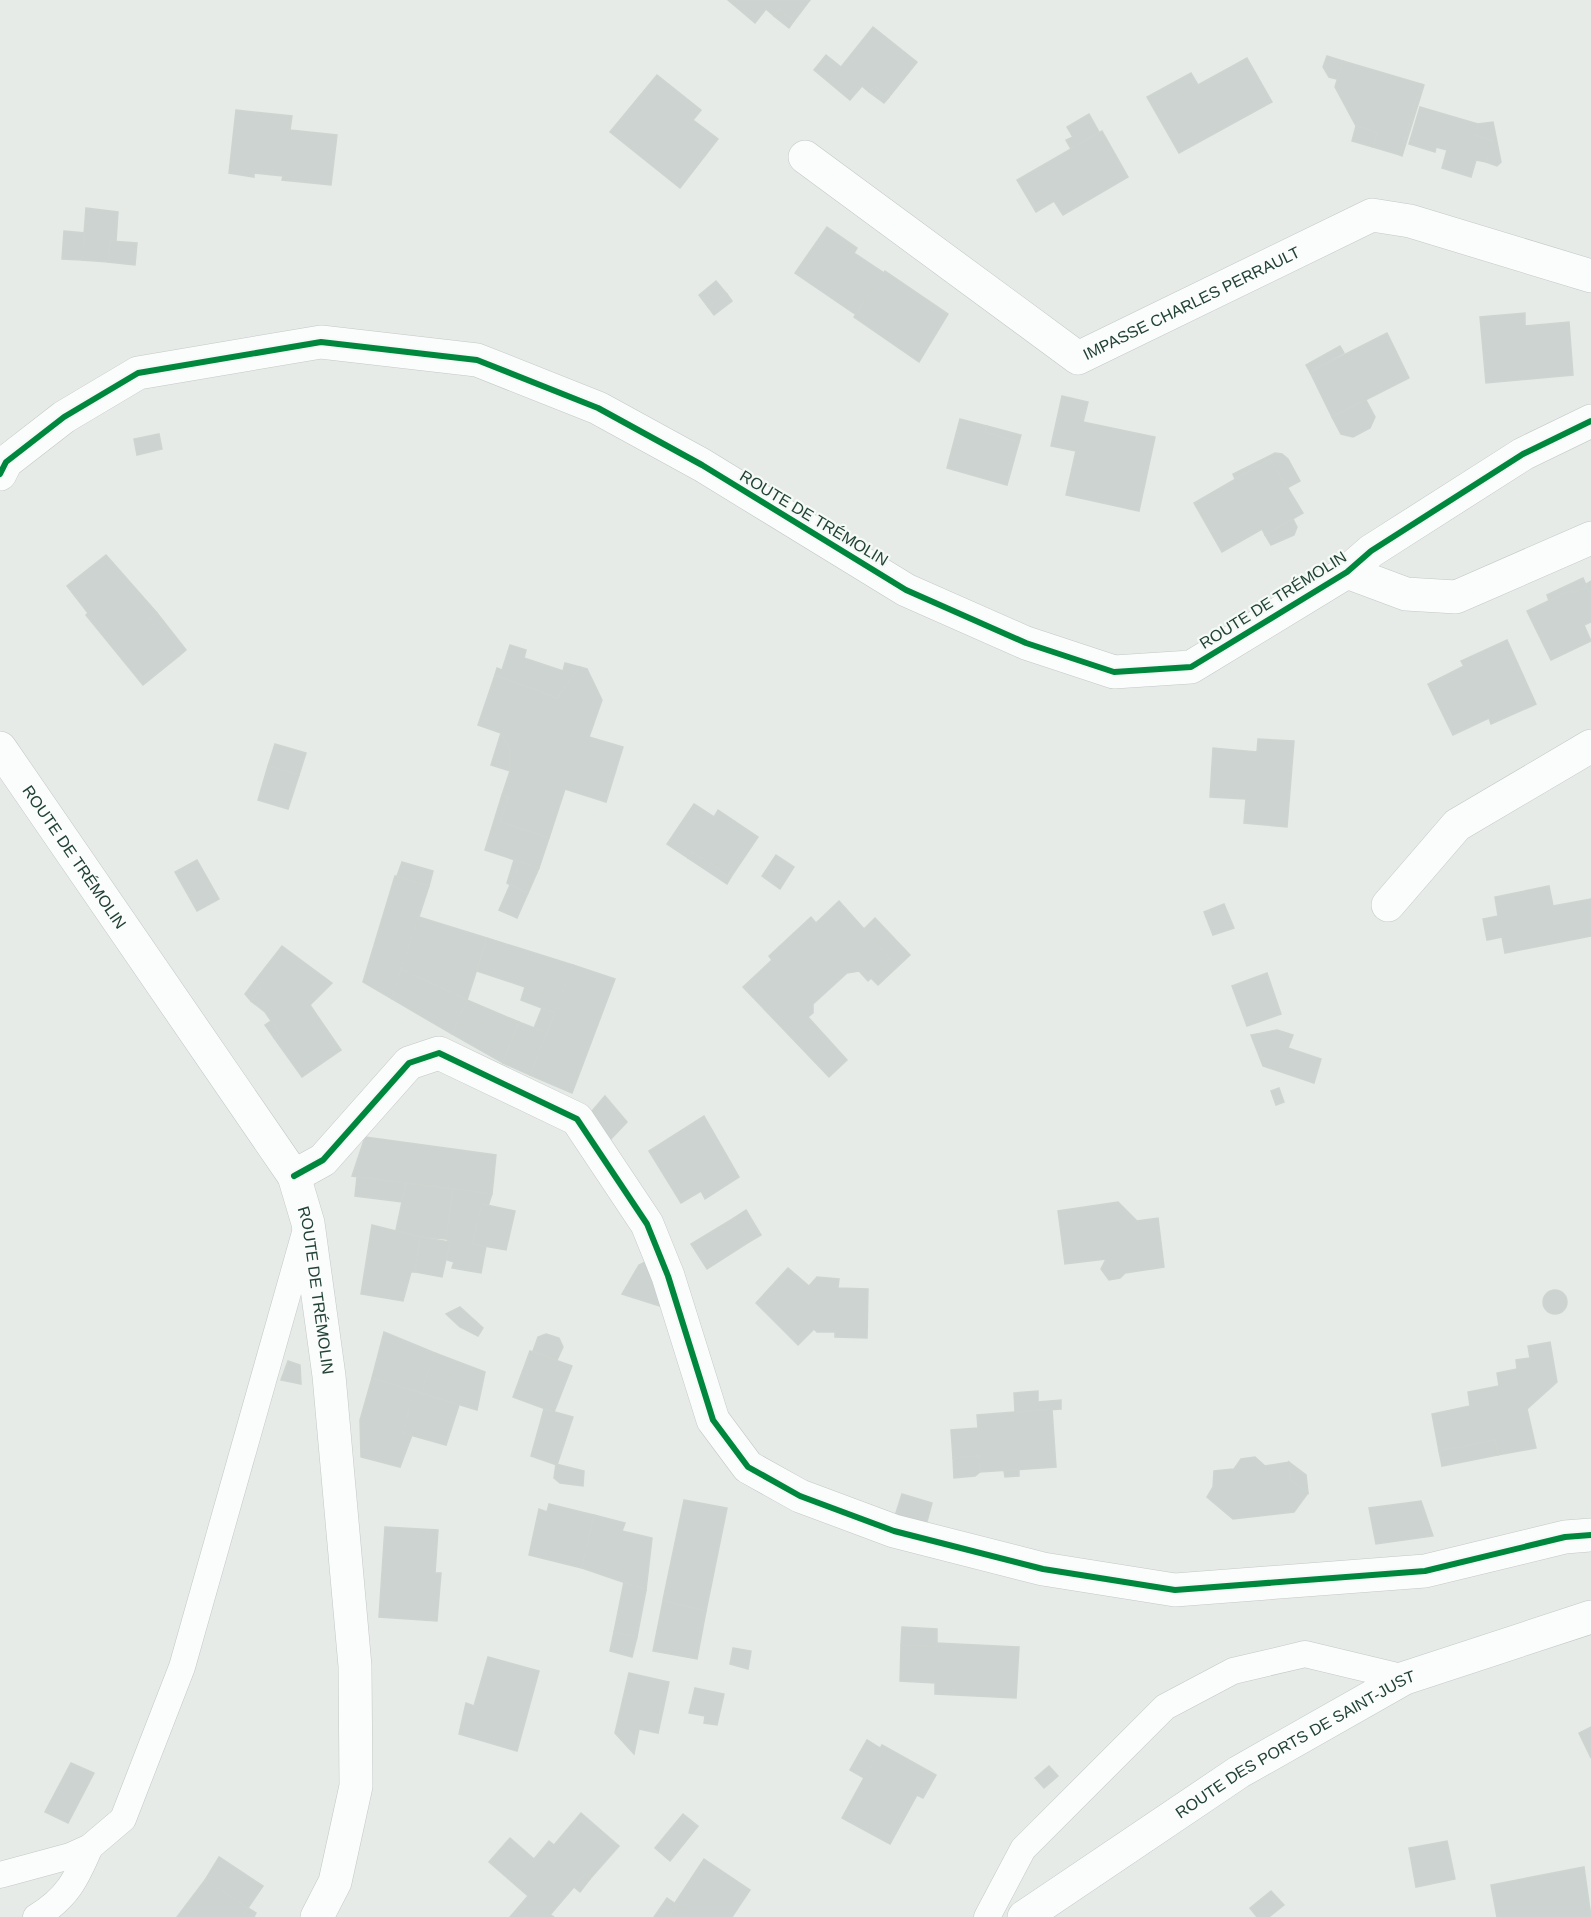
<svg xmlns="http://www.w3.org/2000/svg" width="1591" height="1917" font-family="Helvetica,sans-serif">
<rect width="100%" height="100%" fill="#e6ebe8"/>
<!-- building -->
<g fill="#ccd3d0" stroke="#ced5d1" stroke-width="1.5">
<polygon points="728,0 810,0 794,21 779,9 774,16 766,9 755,23"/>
<polygon points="779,9 794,21 789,28 774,16"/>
<polygon points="873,27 917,62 889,97 875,86 869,92 862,86 850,100 814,70 826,55 841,67"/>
<polygon points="1327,56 1343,61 1337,79 1329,77 1323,67"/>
<polygon points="1247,58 1272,102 1179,153 1147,97 1191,73 1198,85"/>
<polygon points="1343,61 1421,84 1400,155 1373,147 1377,133 1356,126 1335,87"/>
<polygon points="657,75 701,110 693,120 718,139 680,188 610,132"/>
<polygon points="1421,84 1424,85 1402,156 1400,155"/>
<polygon points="875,86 889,97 884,103 869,92"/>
<polygon points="1420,107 1478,124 1475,135 1493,141 1486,162 1476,160 1471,177 1442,168 1447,150 1436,147 1435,152 1409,144"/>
<polygon points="236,110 292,116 290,130 337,135 331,185 282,180 283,176 254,173 254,177 229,173"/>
<polygon points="1089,114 1099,132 1071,149 1066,140 1073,137 1067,127"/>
<polygon points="1493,122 1501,162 1497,166 1486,162 1493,141 1475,135 1478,124"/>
<polygon points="1356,126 1377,133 1373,147 1352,141"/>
<polygon points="1102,131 1128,177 1063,215 1054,201 1036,212 1017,180"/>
<polygon points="86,208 118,212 116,241 110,241 108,262 82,260"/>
<polygon points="827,227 857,248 854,253 884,273 855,314 795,273"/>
<polygon points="64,231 85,233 82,260 62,259"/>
<polygon points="110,241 137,243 135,265 108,262"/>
<polygon points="885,271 948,314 919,362 854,317"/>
<polygon points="716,281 727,294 708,307 699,295"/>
<polygon points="727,294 732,301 714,315 708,307"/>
<polygon points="1525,313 1525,326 1569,322 1573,375 1486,383 1480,317"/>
<polygon points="1387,333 1409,378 1332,417 1310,372"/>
<polygon points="1340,346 1344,353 1310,372 1306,365"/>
<polygon points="1062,396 1088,402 1083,422 1155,437 1139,511 1066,495 1076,451 1051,446"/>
<polygon points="1366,400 1375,417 1370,428 1353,437 1341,434 1332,417"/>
<polygon points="960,419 987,426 985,432 1019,442 1007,485 947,468"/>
<polygon points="987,426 1021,435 1019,442 985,432"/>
<polygon points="159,434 162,449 137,455 134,439"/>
<polygon points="1275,453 1282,454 1288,459 1300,481 1287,488 1270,459 1235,479 1233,474"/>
<polygon points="1270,459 1303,513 1265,535 1262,529 1222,552 1194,503"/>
<polygon points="1293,519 1297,527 1294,535 1271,545 1265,535"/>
<polygon points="106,555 157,613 149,619 179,656 143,685 86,615 88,613 67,586"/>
<polygon points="1583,578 1587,587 1549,601 1547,595"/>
<polygon points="1591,581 1591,595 1586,584"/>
<polygon points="1587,587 1591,595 1591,622 1584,625 1591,641 1551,660 1527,611 1571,590 1573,593"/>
<polygon points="157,613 186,650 179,656 149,619"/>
<polygon points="1507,640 1536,704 1491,724 1489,718 1453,735 1428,684 1464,666 1461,661"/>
<polygon points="510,645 526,650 524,658 563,671 565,663 580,667 557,698 495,675 497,668 502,670"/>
<polygon points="580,667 587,669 602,700 589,737 623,747 606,802 565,789 549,838 500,822 508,797 502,795 510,771 510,750 501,733 478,725 495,675 557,698"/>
<polygon points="501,733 510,750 510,771 491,765"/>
<polygon points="1258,739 1294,741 1287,827 1244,823 1246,799 1210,797 1213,748 1257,752"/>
<polygon points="275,744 306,753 299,775 268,766"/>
<polygon points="268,766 299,775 288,809 258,800"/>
<polygon points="502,795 508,797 500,822 549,838 539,868 485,850"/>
<polygon points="694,804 714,817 718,810 758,837 731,877 693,852 688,858 667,844"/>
<polygon points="693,852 731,877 727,884 688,858"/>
<polygon points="776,855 794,867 780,889 762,876"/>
<polygon points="197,860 219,899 197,911 175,872"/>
<polygon points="514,860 521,862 510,885 507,883"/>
<polygon points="402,862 433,871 429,886 397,876"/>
<polygon points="521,862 539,868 528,893 510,885"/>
<polygon points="395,876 429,886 392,999 363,982"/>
<polygon points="510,885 528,893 517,918 499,910"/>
<polygon points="1549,886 1553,906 1591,899 1591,936 1505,953 1502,937 1487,940 1483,919 1498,916 1495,897"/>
<polygon points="839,901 891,959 868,981 859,971 847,973 813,1004 813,1013 808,1017 847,1060 829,1077 743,987 772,960 769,956 811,917 816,923"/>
<polygon points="1224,904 1234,928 1213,935 1204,912"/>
<polygon points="419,917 487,938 467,1000 401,969"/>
<polygon points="875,918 910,955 878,985 871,978 891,959 864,929"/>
<polygon points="487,938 573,965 555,1013 521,1000 525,987 477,971"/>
<polygon points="282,946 332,983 310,1005 341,1050 302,1077 274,1038 280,1034 265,1012 251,1001 261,988 254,982"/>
<polygon points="573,965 615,979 572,1093 530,1075"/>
<polygon points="401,969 467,1000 452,1034 392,999"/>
<polygon points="1267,973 1281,1014 1247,1026 1232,986"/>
<polygon points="254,982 261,988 251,1001 245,994"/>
<polygon points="467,1000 519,1022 503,1063 452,1034"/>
<polygon points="542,1008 555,1013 547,1033 534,1028"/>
<polygon points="271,1021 280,1034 274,1038 265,1025"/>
<polygon points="519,1022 547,1033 530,1075 503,1063"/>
<polygon points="1277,1030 1293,1035 1288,1048 1321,1059 1314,1083 1263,1066 1251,1035"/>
<polygon points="1279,1088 1284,1102 1276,1105 1271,1091"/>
<polygon points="605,1096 627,1122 610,1140 592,1111"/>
<polygon points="704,1116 739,1177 705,1199 701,1191 681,1203 649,1151"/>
<polygon points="365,1137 496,1155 492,1194 352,1176"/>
<polygon points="357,1177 406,1183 402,1202 355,1196"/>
<polygon points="406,1183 453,1189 446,1239 420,1237 396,1230"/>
<polygon points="453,1189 492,1194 488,1206 482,1204 472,1244 486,1246 481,1273 452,1268 454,1262 447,1260 450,1242 446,1239"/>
<polygon points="1118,1202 1137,1221 1158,1218 1164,1267 1125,1273 1120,1278 1109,1280 1101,1269 1106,1259 1065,1264 1058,1211"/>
<polygon points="482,1204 515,1211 506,1250 472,1244"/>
<polygon points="746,1210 761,1235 749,1242 734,1218"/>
<polygon points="734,1218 749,1242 707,1269 691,1244"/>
<polygon points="372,1225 420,1237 415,1272 411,1272 403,1301 361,1294"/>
<polygon points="420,1237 450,1242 442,1277 415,1272"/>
<polygon points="647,1261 660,1306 622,1294 639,1265"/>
<polygon points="788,1268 809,1286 817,1277 839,1279 838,1288 868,1289 867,1338 835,1337 835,1332 817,1332 814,1329 798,1345 756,1303"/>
<circle cx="1555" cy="1302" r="12"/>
<polygon points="460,1307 483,1328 478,1336 460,1327 446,1314"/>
<polygon points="384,1332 435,1353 421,1393 372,1378"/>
<polygon points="546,1334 559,1338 563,1347 557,1360 533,1351 538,1337"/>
<polygon points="1550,1342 1557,1382 1527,1409 1536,1448 1498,1455 1495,1440 1439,1451 1432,1414 1470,1406 1468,1392 1499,1386 1497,1373 1517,1369 1516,1360 1530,1358 1528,1346"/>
<polygon points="530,1351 572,1366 554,1412 513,1397"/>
<polygon points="435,1353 485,1372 477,1410 421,1393"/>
<polygon points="288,1361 300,1365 301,1384 281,1380"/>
<polygon points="372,1378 414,1391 403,1433 412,1435 400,1467 361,1457 360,1420"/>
<polygon points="414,1391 459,1405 446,1445 403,1433"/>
<polygon points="1038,1391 1038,1402 1061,1400 1061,1409 1015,1412 1014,1393"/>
<polygon points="544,1409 573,1417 557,1465 531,1456"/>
<polygon points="1052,1409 1056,1467 980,1472 979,1456 953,1458 951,1430 978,1428 977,1415"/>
<polygon points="1495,1440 1498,1455 1442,1466 1439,1451"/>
<polygon points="979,1456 980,1472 975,1476 954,1478 953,1458"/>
<polygon points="1255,1457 1265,1466 1289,1462 1291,1480 1308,1493 1294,1512 1233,1519 1207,1497 1213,1487 1214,1471 1234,1469 1241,1459"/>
<polygon points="1289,1462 1306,1475 1308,1493 1291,1480"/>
<polygon points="556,1464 584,1471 583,1486 560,1483 554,1478"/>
<polygon points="1019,1470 1019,1476 1005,1477 1004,1471"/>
<polygon points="902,1494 932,1503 926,1525 895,1516"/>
<polygon points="684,1500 727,1508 706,1611 663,1600"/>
<polygon points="1421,1501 1433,1536 1376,1544 1369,1508"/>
<polygon points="549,1504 594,1515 582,1568 529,1555 539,1509 547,1512"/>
<polygon points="594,1515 625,1523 622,1531 652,1538 646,1590 582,1568"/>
<polygon points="385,1527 438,1530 435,1573 441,1573 437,1621 379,1617"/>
<polygon points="624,1582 646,1590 637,1637 614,1632"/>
<polygon points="663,1601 706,1611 697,1659 653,1651"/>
<polygon points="902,1627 937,1629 937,1647 901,1645"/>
<polygon points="614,1632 637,1637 632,1657 610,1651"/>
<polygon points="936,1643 1019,1647 1016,1698 935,1694 935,1683 900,1681 901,1645 937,1647"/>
<polygon points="733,1648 751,1651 748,1669 730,1664"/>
<polygon points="488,1657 539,1671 517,1751 459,1734 466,1703 474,1706"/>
<polygon points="629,1673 669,1682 658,1733 639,1729 634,1754 615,1733"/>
<polygon points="695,1688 724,1694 717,1725 704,1723 705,1716 689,1713"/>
<polygon points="1591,1727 1591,1758 1579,1733"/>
<polygon points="867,1740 880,1748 864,1778 850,1770"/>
<polygon points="882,1745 936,1775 923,1798 917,1795 890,1844 842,1818"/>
<polygon points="71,1763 94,1773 68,1823 45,1812"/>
<polygon points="1049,1766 1058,1776 1044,1788 1035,1778"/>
<polygon points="581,1813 619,1846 590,1879 585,1874 550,1915 554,1917 510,1917 528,1896 489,1862 510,1838 534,1859 549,1841 554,1845"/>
<polygon points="683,1814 698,1826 670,1861 655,1848"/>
<polygon points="1447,1841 1455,1879 1416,1887 1409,1848"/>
<polygon points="219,1857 263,1886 248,1908 205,1880"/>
<polygon points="704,1859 750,1890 732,1917 669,1917 677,1905 675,1903"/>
<polygon points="1584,1867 1591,1917 1497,1917 1491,1885"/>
<polygon points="585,1874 590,1879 580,1892 574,1887"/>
<polygon points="205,1880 248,1908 243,1917 177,1917"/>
<polygon points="1271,1891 1284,1905 1269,1917 1257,1917 1250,1908"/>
<polygon points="667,1898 677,1905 669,1917 654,1917"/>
<polygon points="248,1908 256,1913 254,1917 243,1917"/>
</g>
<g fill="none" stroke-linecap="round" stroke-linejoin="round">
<defs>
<g id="service">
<polyline points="0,1875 70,1856 90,1847 123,1819 182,1667 306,1229"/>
<path d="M 36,1917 C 67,1898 76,1880 90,1847"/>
<polyline points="987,1917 1023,1849 1165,1707 1233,1671 1305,1654 1405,1678"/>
</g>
<g id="minor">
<path id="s1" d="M 805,157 L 1078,358 L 1372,215 L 1410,221 L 1591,276"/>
<polyline points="1347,572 1406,594 1456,597 1591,538"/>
<polyline points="1388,905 1457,825 1591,746"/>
<polyline points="294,1176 323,1160 409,1063 439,1053 577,1119 647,1224 668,1276 713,1420 748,1467 800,1496 894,1531 1043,1569 1175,1590 1425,1571 1565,1537 1591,1535"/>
</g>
<g id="tertiary">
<polyline points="0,474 6,462 64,417 138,373 321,342 477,360 598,408 702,465 906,590 1026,643 1114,672 1191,667 1347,572 1371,551 1523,454 1591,421"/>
<path id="s2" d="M 0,748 L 294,1176 L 308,1223 L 329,1376 L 355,1666 L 356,1786 L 335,1882 L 317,1917"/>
</g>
<g id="secondary">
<path id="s3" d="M 1024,1917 L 1239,1772 L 1405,1678 L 1591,1617"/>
</g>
</defs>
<!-- service casing -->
<use href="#service" stroke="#c3c8c5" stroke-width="27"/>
<!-- minor casing -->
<use href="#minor" stroke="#c3c8c5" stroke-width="34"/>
<!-- tertiary casing -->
<use href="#tertiary" stroke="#c3c8c5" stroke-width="34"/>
<!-- secondary casing -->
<use href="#secondary" stroke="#c1c9c5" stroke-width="34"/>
<!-- service -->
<use href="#service" stroke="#fbfcfc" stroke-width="26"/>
<!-- minor -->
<use href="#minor" stroke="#fbfcfc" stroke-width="33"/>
<!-- tertiary -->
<use href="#tertiary" stroke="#fbfcfc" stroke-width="33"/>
<!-- secondary -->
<use href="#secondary" stroke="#fbfcfc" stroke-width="33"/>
<defs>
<g id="cycleway">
<polyline points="0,474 6,462 64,417 138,373 321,342 477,360 598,408 702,465 906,590 1026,643 1114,672 1191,667 1347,572 1371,551 1523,454 1591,421"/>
<polyline points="294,1176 323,1160 409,1063 439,1053 577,1119 647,1224 668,1276 713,1420 748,1467 800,1496 894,1531 1043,1569 1175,1590 1425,1571 1565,1537 1591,1535"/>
</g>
</defs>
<!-- cycleway casing -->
<use href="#cycleway" stroke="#f5faf7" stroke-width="10"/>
<!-- cycleway -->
<use href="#cycleway" stroke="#00873e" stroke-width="6"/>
</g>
<g text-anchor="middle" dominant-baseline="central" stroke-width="4.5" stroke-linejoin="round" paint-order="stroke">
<!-- street labels -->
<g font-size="16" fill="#214234" stroke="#f5faf7">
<text stroke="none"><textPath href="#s1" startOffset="465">IMPASSE CHARLES PERRAULT</textPath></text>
<text transform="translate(814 518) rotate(31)">ROUTE DE TRÉMOLIN</text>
<text transform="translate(1273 600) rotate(-32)">ROUTE DE TRÉMOLIN</text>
<text stroke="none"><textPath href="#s2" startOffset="132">ROUTE DE TRÉMOLIN</textPath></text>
<text stroke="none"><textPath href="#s2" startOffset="636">ROUTE DE TRÉMOLIN</textPath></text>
<text stroke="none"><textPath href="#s3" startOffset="322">ROUTE DES PORTS DE SAINT-JUST</textPath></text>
</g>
</g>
</svg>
